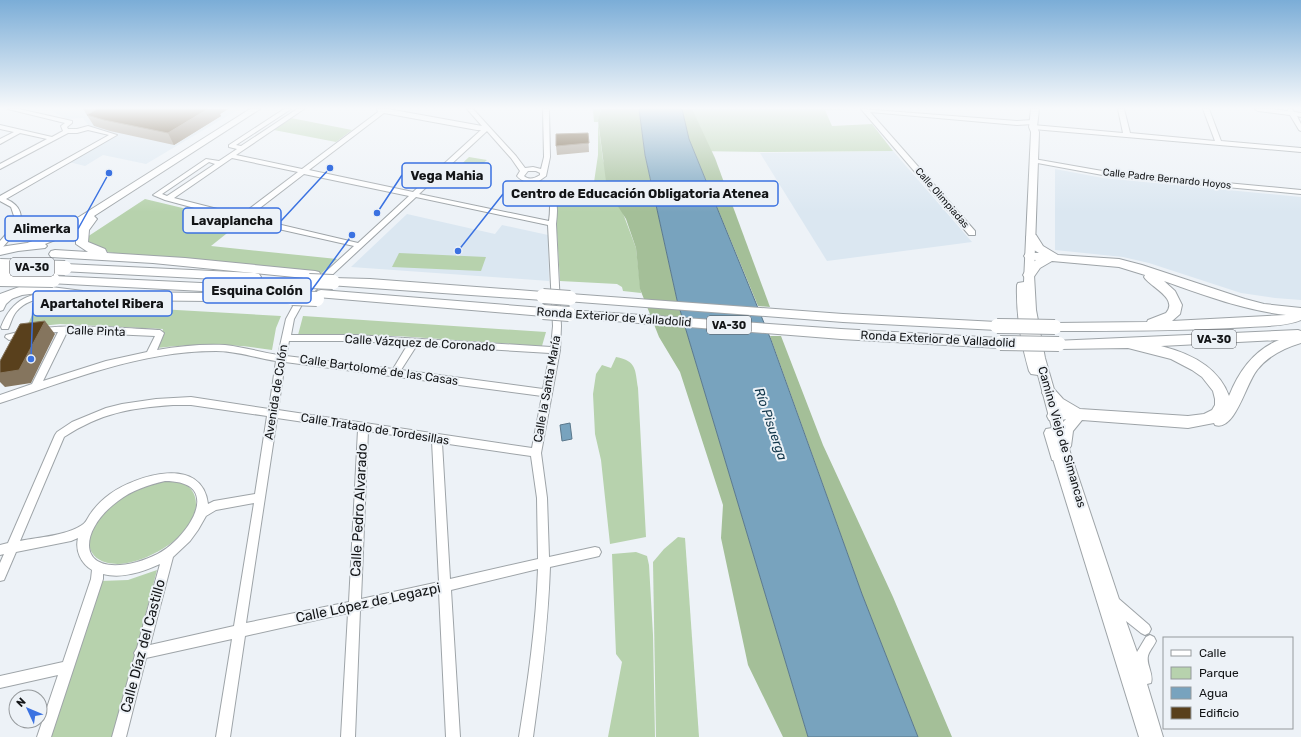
<svg xmlns="http://www.w3.org/2000/svg" width="1301" height="737" font-family="Rubik,sans-serif">
<rect width="100%" height="100%" fill="#edf2f7"/>
<!-- built -->
<g fill="#dbe7f1">
<polygon points="48,109 239,109 146,164 103,155 85,166 69,162 119,134 90,127 83,118 66,119"/>
<polygon points="893,151 972,242 827,261 760,153"/>
<polygon points="1055,169 1103,178 1301,197 1301,300 1275,298 1241,293 1149,263 1123,257 1055,250"/>
<polygon points="407,214 495,234 502,225 548,235 549,281 351,267"/>
</g>
<!-- green -->
<g fill="#b7d2ad">
<polygon points="593,109 601,109 598,121 603,160 636,248 641,293 623,291 622,287 617,284 560,281 554,184 593,189 598,155 598,122 594,122"/>
<polygon points="682,109 859,109 825,110 832,126 872,124 893,151 770,152 694,151 689,139"/>
<polygon points="291,118 352,130 336,142 274,130"/>
<polygon points="469,157 487,160 467,178 450,175"/>
<polygon points="145,199 241,222 211,246 337,259 322,273 123,255 99,250 84,239"/>
<polygon points="399,253 486,257 481,271 392,267"/>
<path d="M 36,302 L 281,316 L 276,328 L 272,350 C 230,343 198,344 157,348 L 163,329 L 60,324 L 41,326 L 25,331 L 36,306 Z"/>
<polygon points="303,316 546,332 542,346 397,336 298,335"/>
<path d="M 616,357 C 637,361 635,370 638,388 L 646,537 L 610,544 L 601,460 L 595,434 L 593,394 L 596,374 L 602,365 L 611,368 Z"/>
<path d="M 160,480 C 165,481 172,480 178,482 C 186,483 193,489 195,497 C 204,530 153,559 127,563 C 111,566 89,562 89,541 C 89,536 89,531 91,527 C 94,520 102,514 107,509 C 111,504 115,498 120,495 C 130,489 148,485 160,480 Z"/>
<polygon points="678,537 685,538 699,737 656,737 653,562 664,549"/>
<polygon points="636,552 647,556 649,565 653,635 655,737 608,737 622,662 616,654 612,554"/>
<polygon points="157,570 114,737 51,737 100,581 128,580"/>
</g>
<!-- forest -->
<g fill="#a4bf98">
<polygon points="601,109 639,109 645,155 677,300 808,737 783,737 748,665 721,538 723,505 680,372 659,337 640,289 636,248 626,219 607,189 598,120"/>
<polygon points="682,109 692,109 715,158 770,307 758,306 688,137"/>
<polygon points="770,336 781,336 823,445 893,597 952,737 918,737 862,594"/>
</g>
<!-- water -->
<g fill="#78a3be" stroke="#5a788c">
<polygon points="639,109 682,109 689,139 771,340 862,594 918,737 808,737 677,300 645,155"/>
<polygon points="570,423 572,439 562,441 560,425"/>
</g>
<g fill="none" stroke-linecap="round" stroke-linejoin="round">
<defs>
<g id="minor">
<path d="M 8,109 L 19,109 L 72,121 L 72,123 L 67,127 L 68,129 L 77,129 L 88,126 L 117,135 L 6,199 C 20,205 25,216 17,230 C 33,240 49,231 66,227 L 70,229 L 69,231 C 51,236 31,245 14,234 L 3,247 L 0,247 L 0,241 L 8,232 L 13,222 L 14,216 L 11,207 L 0,201 L 0,196 L 109,135 L 88,130 L 77,133 L 68,133 L 0,169 L 0,164 L 47,139 L 20,133 L 0,144 L 0,139 L 14,132 L 0,129 L 0,125 L 52,137 L 63,131 L 61,126 L 65,123 Z"/>
<path d="M 284,109 L 291,109 L 236,145 L 241,146 L 297,109 L 304,109 L 236,155 L 302,169 L 378,112 L 377,109 L 388,109 L 482,126 L 467,109 L 473,109 L 516,156 L 525,168 L 533,167 L 541,169 L 544,157 L 543,109 L 549,109 L 550,157 L 546,176 L 539,181 C 559,186 558,207 556,224 L 561,326 L 560,350 L 541,453 L 547,498 L 549,557 L 595,547 L 599,548 L 601,552 L 599,556 L 595,557 L 550,567 C 548,625 541,680 533,737 L 519,737 C 528,681 536,626 538,569 L 451,590 L 460,737 L 446,737 L 439,592 L 360,610 L 355,737 L 341,737 L 348,613 L 245,636 L 230,737 L 216,737 L 232,639 L 146,658 L 126,737 L 112,737 L 135,655 L 134,653 L 137,648 L 160,564 C 142,572 122,579 103,574 L 103,579 L 51,737 L 37,737 L 58,675 L 0,688 L 0,676 L 63,662 L 91,579 L 92,570 C 81,563 75,551 78,538 L 71,541 L 16,552 L 4,580 L 0,581 L 0,563 L 4,554 L 0,555 L 0,545 L 8,543 L 55,435 L 57,432 L 72,422 L 106,408 L 122,404 L 156,399 L 191,397 L 269,409 L 276,361 C 256,358 237,351 216,351 C 140,351 71,380 0,403 L 0,395 L 32,384 L 58,332 L 37,333 L 36,331 C 44,322 142,329 160,330 L 164,333 L 157,350 C 179,346 203,344 225,345 C 243,347 260,352 278,355 L 286,319 L 298,297 L 354,246 L 239,220 L 165,200 L 153,195 L 206,159 L 219,161 L 237,149 L 229,147 L 229,145 ZM 384,113 L 477,130 L 481,130 L 413,192 L 309,170 ZM 487,131 L 511,158 L 520,171 L 517,176 C 521,181 527,182 534,184 C 552,188 551,206 549,221 L 419,194 ZM 232,158 L 298,172 L 241,215 L 174,198 ZM 209,162 L 215,164 L 167,196 L 162,194 ZM 528,171 L 536,171 L 540,173 L 540,175 C 534,179 529,180 524,176 ZM 304,174 L 409,196 L 358,243 L 248,217 ZM 416,197 L 548,225 L 553,326 L 551,347 L 355,335 L 291,335 L 294,319 L 304,301 ZM 67,332 L 155,336 L 147,352 L 106,361 L 43,381 ZM 289,341 L 355,341 L 408,344 L 393,369 L 286,356 ZM 417,345 L 550,353 L 543,389 L 401,370 ZM 285,362 L 542,396 L 532,448 L 278,410 ZM 173,405 L 191,405 L 267,416 L 255,494 L 214,501 L 208,504 C 202,455 137,475 110,494 C 103,499 96,506 91,513 C 88,517 86,523 82,525 C 65,536 40,537 20,541 L 64,437 C 101,413 130,408 173,405 ZM 277,418 L 358,430 L 349,602 L 246,623 ZM 368,431 L 432,441 L 439,582 L 361,599 ZM 442,443 L 531,456 L 537,498 L 538,559 L 450,579 ZM 165,481 C 214,481 199,519 174,542 C 164,552 151,558 137,562 C 75,578 78,530 118,501 C 132,490 148,485 165,481 ZM 254,503 L 234,626 L 150,645 L 173,557 L 190,541 L 198,530 L 206,516 L 216,510 Z"/>
<polygon points="861,109 1017,121 1033,120 1036,122 1033,124 1017,125 870,112 975,231 975,235 969,235"/>
<polygon points="1118,109 1124,109 1130,133 1215,141 1203,109 1209,109 1221,141 1301,148 1301,152 1033,129 1030,127 1033,125 1123,133"/>
<polygon points="1255,109 1271,109 1288,111 1288,109 1292,109 1294,112 1301,113 1301,117 1297,116 1301,124 1301,131 1299,130 1290,115 1258,111"/>
<polygon points="1034,159 1108,172 1301,190 1301,194 1108,176 1032,162 1031,161"/>
<path d="M 60,290 L 63,291 L 64,293 L 63,295 C 46,299 28,297 16,312 C 12,317 11,323 8,329 L 2,329 L 1,327 C 13,297 30,294 60,290 Z"/>
<polygon points="11,293 15,296 6,304 3,310 0,311 0,300"/>
<polygon points="26,330 29,331 30,333 29,335 9,340 5,337 6,335"/>
<path d="M 1063,442 L 1067,443 L 1119,599 L 1149,625 L 1151,629 L 1149,633 L 1145,635 L 1141,633 L 1126,621 L 1137,652 L 1146,637 L 1150,635 L 1154,637 L 1156,641 C 1154,646 1149,651 1148,656 C 1146,665 1154,674 1151,683 L 1147,684 L 1163,737 L 1139,737 L 1052,456 L 1053,453 L 1060,453 L 1058,446 L 1059,443 Z"/>
</g>
<path id="major" d="M 1031,109 L 1039,109 L 1037,127 L 1039,132 L 1034,275 L 1036,310 L 1045,358 L 1070,445 L 1068,449 L 1062,450 L 1064,456 L 1062,460 L 1057,461 L 1052,460 L 1044,433 L 1046,429 L 1052,428 L 1038,375 L 1031,374 L 1029,371 C 1021,343 1016,314 1017,285 L 1018,283 L 1024,282 L 1031,132 L 1029,127 Z"/>
<g id="highway">
<polygon points="250,109 260,109 94,216 97,219 89,230 88,242 105,249 107,253 185,258 315,271 319,272 321,275 319,278 315,279 153,263 51,257 49,254 51,251 55,250 88,252 76,244 76,233 80,226 60,238 45,244 47,246 45,248 18,251 0,255 0,247 27,243 52,234"/>
<path d="M 1032,234 L 1036,235 L 1043,246 L 1058,255 L 1119,259 L 1142,265 L 1245,299 L 1264,304 L 1301,308 L 1301,320 C 1289,326 1264,326 1250,327 C 1185,331 1120,331 1055,331 L 1050,330 L 1048,327 L 1050,324 L 1055,323 L 1147,322 L 1148,320 L 1166,313 C 1179,298 1150,287 1144,277 L 1145,275 L 1119,267 L 1052,261 L 1040,268 L 1033,278 L 1025,278 L 1023,275 L 1029,265 L 1036,260 L 1026,259 L 1024,256 L 1026,253 L 1039,253 L 1034,250 L 1026,237 L 1028,235 ZM 1164,281 C 1204,295 1243,310 1286,315 L 1172,321 L 1180,314 L 1182,305 L 1175,291 Z"/>
<polygon points="65,264 255,273 259,274 261,277 259,280 255,281 61,271 59,268 61,265"/>
<polygon points="53,276 222,284 226,285 228,288 226,291 222,292 49,283 47,280 49,277"/>
<polygon points="333,278 370,279 543,292 547,293 549,296 547,299 543,300 329,285 327,282 329,279"/>
<polygon points="30,283 35,285 83,291 112,292 292,294 296,295 298,298 296,301 292,302 112,300 83,299 38,293 22,295 0,303 0,294"/>
<polygon points="321,290 543,308 548,309 549,312 548,315 543,316 317,297 315,294 317,291"/>
<polygon points="570,294 843,314 997,322 1002,323 1004,326 1002,329 997,330 843,322 566,301 564,298 566,295"/>
<polygon points="569,310 841,329 1000,338 1005,340 1007,343 1005,346 1000,348 841,339 564,317 563,314 564,311"/>
<path d="M 1298,330 L 1301,331 L 1301,343 C 1284,348 1268,356 1257,370 C 1246,383 1235,432 1215,425 L 1214,423 L 1188,428 L 1082,420 L 1073,431 L 1071,446 L 1068,450 L 1063,452 L 1058,450 C 1052,440 1058,427 1066,419 L 1054,422 L 1049,420 L 1047,416 L 1049,412 L 1056,409 L 1053,407 L 1042,393 L 1044,389 L 1049,388 L 1054,389 L 1063,399 L 1080,409 L 1188,416 L 1204,414 L 1212,410 L 1215,405 L 1215,399 L 1213,391 L 1202,377 L 1192,370 L 1171,359 L 1128,348 L 1059,349 L 1054,347 L 1052,344 L 1054,341 ZM 1279,340 C 1254,350 1239,371 1229,396 C 1218,366 1189,353 1161,346 Z"/>
</g>
</defs>
<!-- minor casing -->
<use href="#minor" stroke="#9ea4a8" stroke-width="2"/>
<!-- major casing -->
<use href="#major" stroke="#9ea4a8" stroke-width="2"/>
<!-- highway casing -->
<use href="#highway" stroke="#9ea4a8" stroke-width="2"/>
<!-- minor -->
<use href="#minor" fill="#fff" fill-rule="evenodd"/>
<!-- major -->
<use href="#major" fill="#fff" fill-rule="evenodd"/>
<!-- highway -->
<use href="#highway" fill="#fff" fill-rule="evenodd"/>
<defs>
<g id="highway-bridge">
<polyline points="0,266 65,268"/>
<polyline points="0,279 53,280"/>
<polyline points="309,281 333,282"/>
<polyline points="543,296 570,298"/>
<polyline points="292,298 317,299"/>
<polyline points="543,312 569,314"/>
<polyline points="997,326 1055,327"/>
<polyline points="1000,343 1059,344"/>
</g>
</defs>
<!-- highway-bridge casing -->
<use href="#highway-bridge" stroke="#9ea4a8" stroke-width="16" stroke-linecap="butt"/>
<!-- highway-bridge -->
<use href="#highway-bridge" stroke="#fff" stroke-width="14"/>
</g>
<!-- wall -->
<g fill="#a3998a">
<polygon points="83,109 228,109 220,114 221,116 174,145 110,131 94,126"/>
<polygon points="588,133 589,152 557,155 556,146"/>
</g>
<!-- shaded-wall -->
<g fill="#85755e">
<polygon points="208,109 228,109 220,114 221,116 174,145 168,133"/>
<polygon points="45,321 55,334 31,383 5,387 0,382 0,373"/>
</g>
<!-- building -->
<g fill="#59401c" stroke="#85755e">
<polygon points="97,109 208,109 168,133 104,120 87,115"/>
<polygon points="588,133 589,143 556,146 556,134"/>
<polygon points="45,321 19,370 0,373 0,361 20,324"/>
</g>
<!-- sky -->
<linearGradient id="sky" x2="0" y2="1"><stop stop-color="#7badd7"/><stop offset="0.51" stop-color="#f7f9fb"/><stop offset="1" stop-color="#f7f9fb" stop-opacity="0"/></linearGradient>
<rect width="1301" height="212" fill="url(#sky)"/>
<g text-anchor="middle" dominant-baseline="central" stroke-width="4" stroke-linejoin="round" paint-order="stroke">
<!-- far-street labels -->
<g font-size="10" fill="#131517" stroke="#edf2f7">
<text transform="translate(1167 179) rotate(6)">Calle Padre Bernardo Hoyos</text>
<text transform="translate(942 198) rotate(49)">Calle Olimpiadas</text>
</g>
<!-- shield labels -->
<g fill="#edf2f7" stroke="#54575a" stroke-width="1">
<rect x="10" y="258" width="44" height="18" rx="3"/>
<rect x="707" y="316" width="44" height="18" rx="3"/>
<rect x="1192" y="330" width="44" height="18" rx="3"/>
</g>
<g font-size="11" font-weight="bold" fill="#131517">
<text x="32" y="267">VA-30</text>
<text x="729" y="325">VA-30</text>
<text x="1214" y="339">VA-30</text>
</g>
<!-- street labels -->
<g font-size="12" fill="#131517" stroke="#edf2f7">
<text transform="translate(614 317) rotate(4)">Ronda Exterior de Valladolid</text>
<text transform="translate(96 331) rotate(2)">Calle Pinta</text>
<text transform="translate(938 339) rotate(3)">Ronda Exterior de Valladolid</text>
<text transform="translate(420 343) rotate(3)">Calle Vázquez de Coronado</text>
<text transform="translate(379 370) rotate(8)">Calle Bartolomé de las Casas</text>
<text transform="translate(547 389) rotate(-80)">Calle la Santa María</text>
<text transform="translate(276 392) rotate(-81)">Avenida de Colón</text>
<text transform="translate(375 429) rotate(9)">Calle Tratado de Tordesillas</text>
<text transform="translate(1062 437) rotate(74)">Camino Viejo de Simancas</text>
</g>
<!-- water labels -->
<g font-size="13" font-style="italic" fill="#11364a" stroke="#edf2f7">
<text transform="translate(771 424) rotate(71)">Río Pisuerga</text>
</g>
<!-- near-street labels -->
<g font-size="14" fill="#131517" stroke="#edf2f7">
<text transform="translate(359 510) rotate(-87)">Calle Pedro Alvarado</text>
<text transform="translate(368 603) rotate(-12)">Calle López de Legazpi</text>
<text transform="translate(143 646) rotate(-75)">Calle Díaz del Castillo</text>
</g>
</g>
<!-- callouts -->
<path fill="none" stroke="#3b72e1" stroke-width="1.5" d="M377 213L402 175M458 251L503 194M330 168L281 221M109 173L78 229M352 235L311 291M31 359L33 303"/>
<g fill="#3b72e1" stroke="#edf2f7" stroke-width="1.5">
<circle cx="377" cy="213" r="4"/>
<circle cx="458" cy="251" r="4"/>
<circle cx="330" cy="168" r="4"/>
<circle cx="109" cy="173" r="4"/>
<circle cx="352" cy="235" r="4"/>
<circle cx="31" cy="359" r="4"/>
</g>
<g fill="#edf2f7" stroke="#3b72e1" stroke-width="1.5">
<rect x="402" y="163" width="89" height="25" rx="4"/>
<rect x="503" y="181" width="275" height="25" rx="4"/>
<rect x="183" y="208" width="98" height="25" rx="4"/>
<rect x="5" y="216" width="73" height="25" rx="4"/>
<rect x="203" y="278" width="108" height="25" rx="4"/>
<rect x="33" y="291" width="139" height="25" rx="4"/>
</g>
<g font-size="13" text-anchor="middle" font-weight="bold" fill="#131517">
<text x="447" y="180">Vega Mahia</text>
<text x="640" y="198">Centro de Educación Obligatoria Atenea</text>
<text x="232" y="225">Lavaplancha</text>
<text x="42" y="233">Alimerka</text>
<text x="257" y="295">Esquina Colón</text>
<text x="102" y="308">Apartahotel Ribera</text>
</g>
<!-- legend -->
<rect x="1163" y="637" width="130" height="92" fill="#edf2f7" stroke="#969a9d"/>
<rect x="1171" y="650" width="20" height="6" fill="#ffffff" stroke="#969a9d"/>
<text x="1199" y="657" font-size="12" fill="#131517">Calle</text>
<rect x="1171" y="667" width="20" height="12" fill="#b7d2ad" stroke="#969a9d"/>
<text x="1199" y="677" font-size="12" fill="#131517">Parque</text>
<rect x="1171" y="687" width="20" height="12" fill="#78a3be" stroke="#969a9d"/>
<text x="1199" y="697" font-size="12" fill="#131517">Agua</text>
<rect x="1171" y="707" width="20" height="12" fill="#59401c" stroke="#969a9d"/>
<text x="1199" y="717" font-size="12" fill="#131517">Edificio</text>
<!-- north arrow -->
<g transform="translate(28 709) rotate(314)"><circle r="19" fill="#edf2f7" stroke="#969a9d"/>
<path d="M0-3L7 15L0 10L-7 15Z" fill="#3b72e1"/>
<text y="-6" font-size="11" font-weight="bold" text-anchor="middle" fill="#131517">N</text>
</g>
</svg>
